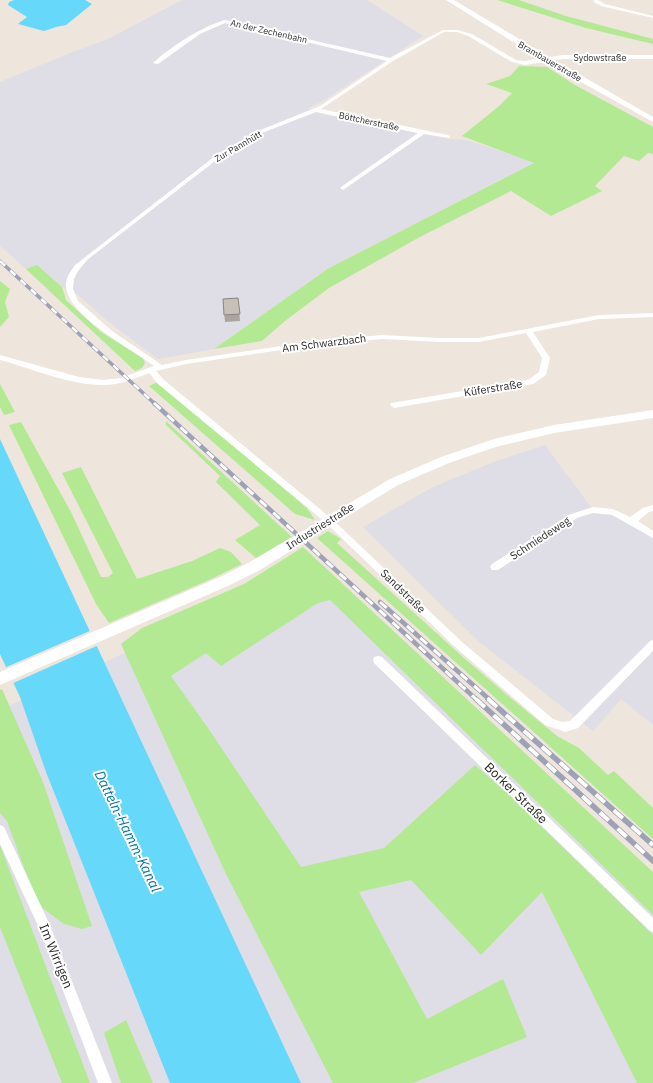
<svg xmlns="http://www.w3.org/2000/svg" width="653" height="1083" font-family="'IBM Plex Sans',sans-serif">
<rect width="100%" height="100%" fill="#eee5dc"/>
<!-- industrial -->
<g fill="#dfdde6">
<polygon points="182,0 367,0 423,36 321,102 307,109 321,114 448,139 466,140 535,162 329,268 214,349 158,359 115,327 78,295 62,287 37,265 26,269 0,246 0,82 70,53 108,39"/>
<polygon points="545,445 593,510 613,512 653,535 653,725 621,699 593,731 477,640 363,527 433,487 496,461"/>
<polygon points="308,569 653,892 653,1083 0,1083 0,710"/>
</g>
<!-- green -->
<g fill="#b4e993">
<polygon points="497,0 519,0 566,16 653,39 653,44 586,28"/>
<polygon points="519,66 547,67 575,85 653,127 653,154 648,153 639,161 624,156 595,186 602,191 551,216 511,191 418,238 329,288 285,321 262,341 214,349 329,268 534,163 462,136 498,107 512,93 486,84 510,76"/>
<polygon points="37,265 62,287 66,300 101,332 143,358 145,363 142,368 135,371 26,269"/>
<polygon points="0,281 10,289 5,302 9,317 0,327"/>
<polygon points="158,382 307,508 315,520 295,514 149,386"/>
<polygon points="0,384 15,412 4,415 0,407"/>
<polygon points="166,421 292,537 256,558 235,540 260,525 216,482 220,476 166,425"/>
<polygon points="21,422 71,512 101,577 108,577 113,573 62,473 81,467 137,579 192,561 220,548 231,552 242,564 209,580 109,623 96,604 9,425"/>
<polygon points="328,531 341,539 337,543 464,658 506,694 557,736 579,748 608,775 614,771 653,808 653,839 317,538"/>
<polygon points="303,547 653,872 653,915 330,600 318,603 221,666 206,653 171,676 208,728 301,867 384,848 475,765 507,793 653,935 653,1083 637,1083 542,892 481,955 411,880 359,892 427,1019 503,979 527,1037 413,1083 333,1083 226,874 121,644 142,628 244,584"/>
<polygon points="2,689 43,782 92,926 82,929 64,924 37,904 7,821 0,813 0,690"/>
<polygon points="0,845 90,1083 62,1083 0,927"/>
<polygon points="126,1020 153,1083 121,1083 104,1033"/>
</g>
<!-- water -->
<g fill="#66d8f9">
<polygon points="14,0 85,0 92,4 66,25 56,27 44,31 18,24 27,17 8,5 9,2"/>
<polygon points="0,439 301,1083 170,1083 46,772 20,697 0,654"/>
</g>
<!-- pier -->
<polygon fill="#eee5dc" points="92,630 99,645 11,684 4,668"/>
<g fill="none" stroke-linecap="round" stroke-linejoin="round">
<!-- street -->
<g fill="#fff" fill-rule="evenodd">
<polygon points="594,0 598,0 605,4 653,16 653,18 601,6 594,2"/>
<path d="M 225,20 L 390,58 L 443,30 L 457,30 L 472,34 L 516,60 L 525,61 L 563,55 L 653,55 L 653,59 L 563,59 L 525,65 L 512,62 L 468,36 L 457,32 L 444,32 L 393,61 L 321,109 L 448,135 L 450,136 L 450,138 L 424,134 L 343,190 L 340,188 L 341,187 L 418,133 L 316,112 L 262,133 L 223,155 L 87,260 L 78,271 L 74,279 L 73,289 L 78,301 L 112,331 L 162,365 L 186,360 L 316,341 L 382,335 L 439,338 L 479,338 L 599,315 L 653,313 L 653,317 L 599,319 L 533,332 L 550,358 L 546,375 L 533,384 L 394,408 L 390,405 L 391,403 L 528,380 L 539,372 L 542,358 L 526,333 L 479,342 L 439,342 L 382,339 L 316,345 L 186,364 L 156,371 L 164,380 L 332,519 L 461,641 L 553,719 L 562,722 L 570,721 L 650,641 L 653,640 L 653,651 L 578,728 L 565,732 L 545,725 L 455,647 L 326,523 L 158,384 L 149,373 C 134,379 117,386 101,385 C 71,385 29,368 0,360 L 0,355 L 79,377 L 102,380 L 121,378 L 154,366 C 132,349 69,317 66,287 C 65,279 70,272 75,265 L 219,153 L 258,131 L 320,106 L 387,61 L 225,23 L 200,34 L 158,64 L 153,63 C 170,47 203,26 225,20 Z"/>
<polygon points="653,505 653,511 649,512 638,521 653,531 653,538 612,515 593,513 577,518 498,570 492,570 490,567 492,564 571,514 593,507 613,509 630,517 643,508"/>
<polygon points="378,656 382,657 653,918 653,932 649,930 374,663 373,660 374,657"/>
<polygon points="0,825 4,827 49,923 112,1083 98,1083 40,930 0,844"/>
</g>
<!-- secondary -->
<g fill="#fff" fill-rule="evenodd">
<polygon points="446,0 454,0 551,58 653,117 653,122 545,62"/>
<polygon points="653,410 653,418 554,433 496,447 449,463 398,485 260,570 230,585 0,685 0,672 220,577 250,562 390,479 441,457 494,439 554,425"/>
</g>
<defs>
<polyline id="rail-far2" points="0,261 155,404"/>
<g id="rail-far1">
<polyline points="154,403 477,700"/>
<polyline points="380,602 490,700"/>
</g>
<g id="rail">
<polyline points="476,699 653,861"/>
<polyline points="488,699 653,845"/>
</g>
</defs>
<!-- rail-far2 casing -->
<use href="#rail-far2" stroke="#9ea2b7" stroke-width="3.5"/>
<!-- rail-far1 casing -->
<use href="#rail-far1" stroke="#9ea2b7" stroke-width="4.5"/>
<!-- rail casing -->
<use href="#rail" stroke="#9ea2b7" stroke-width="5.5"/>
<!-- rail-far2 -->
<use href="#rail-far2" stroke="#fff" stroke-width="2.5" stroke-dasharray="7" stroke-linecap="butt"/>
<!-- rail-far1 -->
<use href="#rail-far1" stroke="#fff" stroke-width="3" stroke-dasharray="9" stroke-linecap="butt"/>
<!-- rail -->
<use href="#rail" stroke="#fff" stroke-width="4" stroke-dasharray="12" stroke-linecap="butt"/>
</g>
<!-- wall -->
<polygon fill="#aaa59d" points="238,298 240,321 225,322 223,299"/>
<!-- building -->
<polygon fill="#c6c0b7" stroke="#8b8680" points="238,298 240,314 224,315 223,299"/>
<g text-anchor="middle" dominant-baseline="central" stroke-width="4" stroke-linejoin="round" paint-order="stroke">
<!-- far-street labels -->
<g font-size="9" fill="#2b2b2b" stroke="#fff">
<text transform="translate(269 31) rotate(13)">An der Zechenbahn</text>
<text x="600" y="57">Sydowstraße</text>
<text transform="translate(550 61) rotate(30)">Brambauerstraße</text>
<text transform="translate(369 121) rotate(12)">Böttcherstraße</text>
<text transform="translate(238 146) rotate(-30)">Zur Pannhütt</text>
</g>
<!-- street labels -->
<g font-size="11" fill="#2b2b2b" stroke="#fff">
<text transform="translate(324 343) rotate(-7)">Am Schwarzbach</text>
<text transform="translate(493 388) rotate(-9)">Küferstraße</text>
<text transform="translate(320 526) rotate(-32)">Industriestraße</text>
<text transform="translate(540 538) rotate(-33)">Schmiedeweg</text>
<text transform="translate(403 591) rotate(44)">Sandstraße</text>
</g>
<!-- near-street labels -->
<g font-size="13" fill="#2b2b2b" stroke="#fff">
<text transform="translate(516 793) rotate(44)">Borker Straße</text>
<text transform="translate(56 956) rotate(68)">Im Wirrigen</text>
</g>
<!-- near-water labels -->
<g font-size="14" font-style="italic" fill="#0175a8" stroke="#fff">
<text transform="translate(128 831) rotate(64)">Datteln-Hamm-Kanal</text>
</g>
</g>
</svg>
